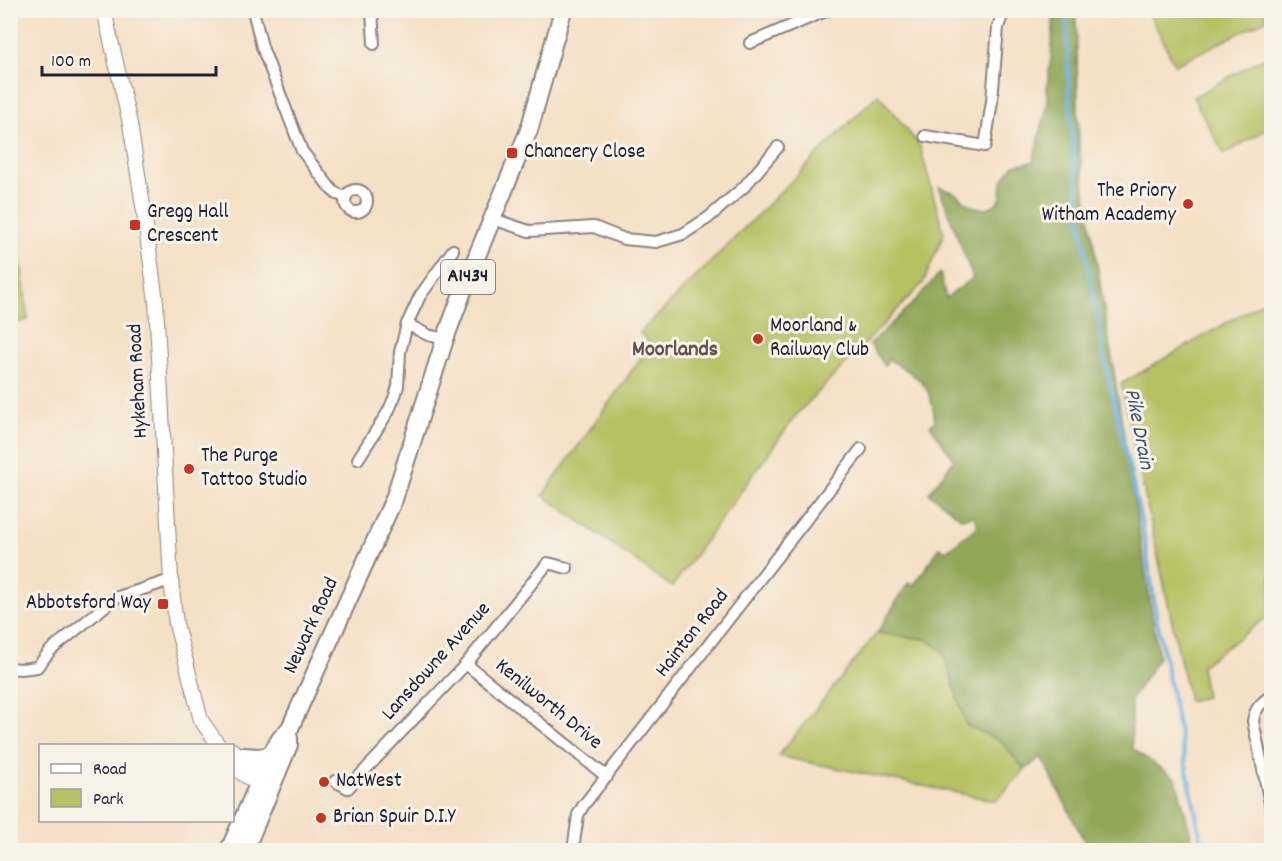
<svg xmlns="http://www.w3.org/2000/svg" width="1282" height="861" font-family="Dekko,sans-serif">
<rect width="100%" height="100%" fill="#f7f3e8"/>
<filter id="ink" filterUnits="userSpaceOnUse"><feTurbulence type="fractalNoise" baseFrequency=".0167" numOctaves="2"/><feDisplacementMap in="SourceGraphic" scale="12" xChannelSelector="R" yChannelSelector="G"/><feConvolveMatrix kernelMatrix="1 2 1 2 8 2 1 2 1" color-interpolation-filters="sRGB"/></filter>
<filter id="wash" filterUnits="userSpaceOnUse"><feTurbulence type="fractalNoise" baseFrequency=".008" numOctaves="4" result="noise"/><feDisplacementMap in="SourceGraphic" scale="24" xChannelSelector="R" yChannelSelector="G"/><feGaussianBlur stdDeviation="1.35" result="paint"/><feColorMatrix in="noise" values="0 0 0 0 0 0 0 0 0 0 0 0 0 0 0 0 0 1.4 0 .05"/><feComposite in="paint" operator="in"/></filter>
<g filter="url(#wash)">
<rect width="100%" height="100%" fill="#f4e0c5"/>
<!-- green -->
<g fill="#b5c163" stroke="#6c724f" stroke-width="1.5">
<polygon points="1148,11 1264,11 1268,19 1175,65"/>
<polygon points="1271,54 1271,127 1224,154 1193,97"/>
<polygon points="878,94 920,146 944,234 923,283 797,414 672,587 543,495 651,344 640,333"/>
<polygon points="10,171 28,320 11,324 10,324"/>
<polygon points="1271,297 1271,614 1201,666 1206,697 1189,701 1121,384"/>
<polygon points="877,633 926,639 944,651 966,725 1001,741 1025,770 996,801 778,756"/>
</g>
<!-- forest -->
<path fill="#90a759" stroke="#59644a" stroke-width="1.5" d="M 1054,10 L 1076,11 L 1079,151 L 1159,657 L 1131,700 L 1132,748 L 1176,779 L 1195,850 L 1089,850 L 1041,757 L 1025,770 L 1001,741 L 966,725 L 943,651 L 926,639 L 877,633 L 908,583 L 914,585 L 940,547 L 946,551 L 978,526 L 974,516 L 961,518 L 929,493 L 954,460 L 930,425 L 935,422 C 931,382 920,378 888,359 L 885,366 L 870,344 L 915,301 L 940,273 L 946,298 L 973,278 L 939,187 L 955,193 L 971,206 L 985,209 L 996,204 L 1001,198 L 1002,181 L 1014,165 L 1033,162 L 1048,103 L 1047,86 L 1051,57 Z"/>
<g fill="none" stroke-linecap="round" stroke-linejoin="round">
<!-- stream -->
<polyline stroke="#69b1e0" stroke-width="4" points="1066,10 1069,93 1079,212 1105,361 1142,524 1157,620 1203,850"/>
</g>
</g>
<g filter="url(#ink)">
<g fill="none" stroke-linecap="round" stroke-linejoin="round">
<defs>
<g id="minor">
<polyline points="253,10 262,47 302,151 331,189 337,194 346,197"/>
<polyline points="372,10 374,44"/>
<polyline points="750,43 828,10"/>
<polyline points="925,136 985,146 992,101 998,27 1004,10"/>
<circle cx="356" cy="201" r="11"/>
<polyline points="493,219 529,231 594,227 624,239 656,242 683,234 708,218 744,187 778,147"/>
<polyline points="407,324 420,296 453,250"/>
<polyline points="358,459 388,412 395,396 398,386 400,352 407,324 428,335 445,339"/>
<polyline points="466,664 607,777"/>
<polyline points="10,668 21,669 37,667 51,650 115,598 171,580"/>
<path d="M 1272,695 C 1261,703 1255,708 1253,721 L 1272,813"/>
<polyline points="335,781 348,788 466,664 548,563 567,568"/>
<polyline points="573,850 578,815 583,806 861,449"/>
</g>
<g id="tertiary">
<polyline points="104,10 130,124 144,212 156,302 171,580 176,624 201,720 219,746"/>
<path d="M 232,750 C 246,758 255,774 270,780"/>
<polyline points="232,766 264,789"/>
</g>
<g id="primary">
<polyline points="243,756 259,757 271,755"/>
<polyline points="229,850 273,751 280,739 290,728 394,499 445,339 469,275 529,130 563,10"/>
<polyline points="245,850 289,745 289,738"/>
</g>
</defs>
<!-- minor casing -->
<use href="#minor" stroke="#8b8180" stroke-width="14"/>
<!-- tertiary casing -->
<use href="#tertiary" stroke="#8b8180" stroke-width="16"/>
<!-- primary casing -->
<use href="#primary" stroke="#8b8180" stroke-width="20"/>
<!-- minor -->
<use href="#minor" stroke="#fff" stroke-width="10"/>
<!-- tertiary -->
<use href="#tertiary" stroke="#fff" stroke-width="14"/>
<!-- primary -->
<use href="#primary" stroke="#fff" stroke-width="16"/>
</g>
</g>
<!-- markers -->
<g fill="#c8321e" stroke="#f7f3e8" stroke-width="2">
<rect x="506" y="147" width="12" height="12" rx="3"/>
<circle cx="1188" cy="204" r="6"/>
<rect x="129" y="219" width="12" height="12" rx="3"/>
<circle cx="758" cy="339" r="6"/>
<circle cx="189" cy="469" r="6"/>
<rect x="157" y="598" width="12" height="12" rx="3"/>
<circle cx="324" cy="782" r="6"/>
<circle cx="321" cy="818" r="6"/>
</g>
<g text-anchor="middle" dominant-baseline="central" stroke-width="6" stroke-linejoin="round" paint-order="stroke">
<!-- shield labels -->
<rect fill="#f7f3e8" stroke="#62616f" stroke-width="1.5" x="441" y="260" width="54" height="34" rx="4.5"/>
<g font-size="20" font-weight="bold" fill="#22223b">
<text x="468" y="277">A1434</text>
</g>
<!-- poi labels -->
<g font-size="21" fill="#22223b" stroke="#f7f3e8" text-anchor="start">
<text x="524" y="153">Chancery Close</text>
<text x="1176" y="192" text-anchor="end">The Priory<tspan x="1176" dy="24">Witham Academy</tspan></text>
<text x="147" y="213">Gregg Hall<tspan x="147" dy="24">Crescent</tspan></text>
<text x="770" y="327">Moorland &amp;<tspan x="770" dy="24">Railway Club</tspan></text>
<text x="201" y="457">The Purge<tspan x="201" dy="24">Tattoo Studio</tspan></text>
<text x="151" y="604" text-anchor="end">Abbotsford Way</text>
<text x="336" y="782">NatWest</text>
<text x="333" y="818">Brian Spuir D.I.Y</text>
</g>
<!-- street labels -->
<g font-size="21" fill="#22223b" stroke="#f7f3e8">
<text transform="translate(139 381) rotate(-93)">Hykeham Road</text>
<text transform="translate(312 626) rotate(-65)">Newark Road</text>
<text transform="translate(693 634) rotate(-52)">Hainton Road</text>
<text transform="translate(437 662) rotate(-48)">Lansdowne Avenue</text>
<text transform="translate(548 705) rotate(39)">Kenilworth Drive</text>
</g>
<!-- neighbourhood labels -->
<g font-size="22" font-weight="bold" fill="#655150" stroke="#f7f3e8">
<text x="675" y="350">Moorlands</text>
</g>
<!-- water labels -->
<g font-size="22" font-style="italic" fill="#3b5475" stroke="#f7f3e8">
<text transform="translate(1138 429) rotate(79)">Pike Drain</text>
</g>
</g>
<!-- margin -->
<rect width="1282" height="861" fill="none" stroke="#f7f3e8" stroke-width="36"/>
<!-- legend -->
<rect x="39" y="744" width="195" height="78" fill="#f7f3e8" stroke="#a29fa3" stroke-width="1.5"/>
<rect x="51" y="764" width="30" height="9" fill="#ffffff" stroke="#a29fa3" stroke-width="1.5"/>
<text x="93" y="774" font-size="18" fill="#22223b">Road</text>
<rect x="51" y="789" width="30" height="18" fill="#b5c163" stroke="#a29fa3" stroke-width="1.5"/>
<text x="93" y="804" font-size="18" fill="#22223b">Park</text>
<!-- scale -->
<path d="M42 66v9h174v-9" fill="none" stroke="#22223b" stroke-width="3"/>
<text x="51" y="66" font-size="18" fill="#22223b" stroke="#f7f3e8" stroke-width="4.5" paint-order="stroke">100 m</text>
</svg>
